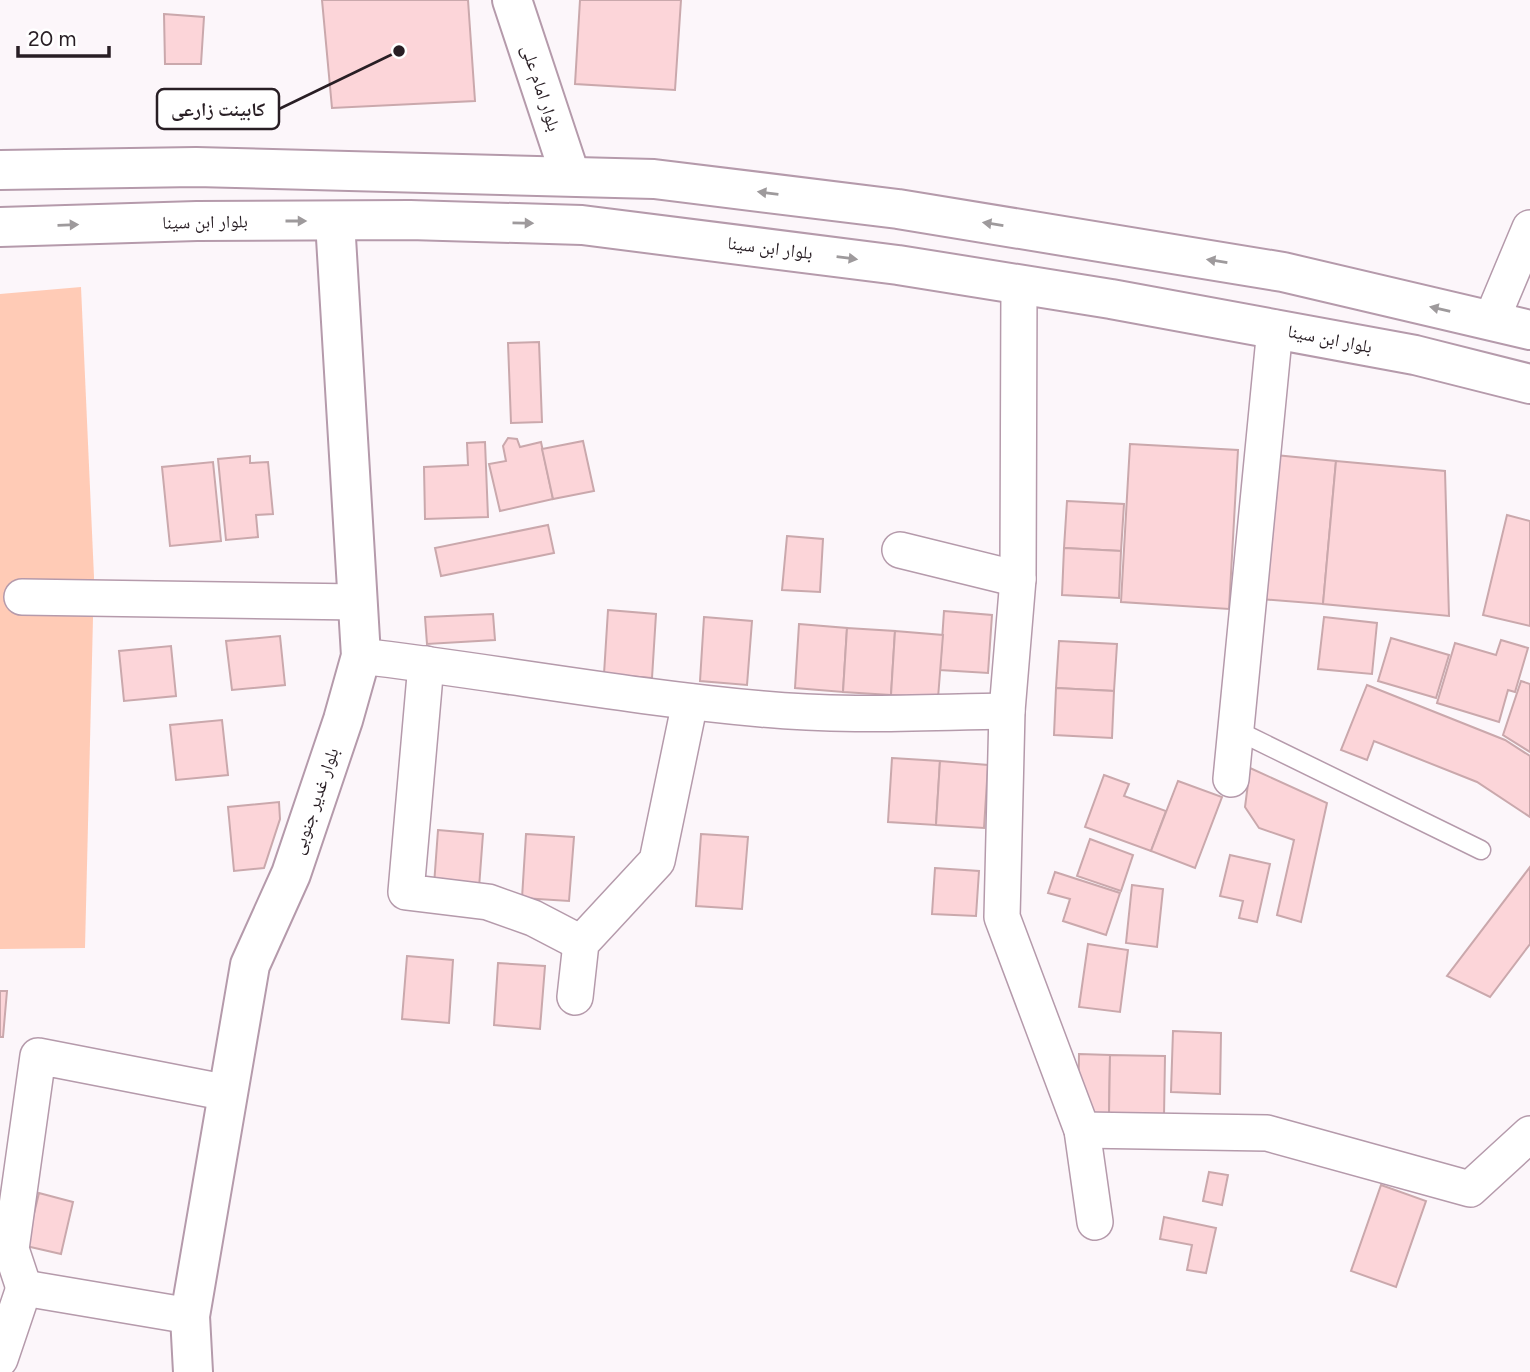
<svg xmlns="http://www.w3.org/2000/svg" width="1530" height="1372" font-family="Figtree,'Noto Naskh Arabic',sans-serif">
<rect width="100%" height="100%" fill="#fcf6fa"/>
<!-- green -->
<polygon fill="#ffcbb6" points="81,287 94,577 85,948 0,949 0,294"/>
<!-- building -->
<g fill="#fcd5d9" stroke="#caa8ac" stroke-width="2">
<polygon points="322,0 468,0 475,101 332,108"/>
<polygon points="580,0 681,0 675,90 575,84"/>
<polygon points="164,14 204,17 201,64 165,64"/>
<polygon points="539,342 542,422 511,423 508,343"/>
<polygon points="508,438 517,439 520,447 541,442 553,499 500,511 489,464 506,461 503,446"/>
<polygon points="583,441 594,491 553,499 542,449"/>
<polygon points="485,442 488,517 425,519 424,467 468,465 467,443"/>
<polygon points="1130,444 1238,450 1229,609 1121,602"/>
<polygon points="1275,455 1336,461 1323,604 1261,599"/>
<polygon points="250,456 250,463 268,462 273,514 256,515 258,537 226,540 218,459"/>
<polygon points="1336,461 1445,471 1449,616 1323,604"/>
<polygon points="213,462 221,541 170,546 162,467"/>
<polygon points="1067,501 1124,504 1121,551 1064,548"/>
<polygon points="1507,515 1530,521 1530,626 1483,615"/>
<polygon points="548,525 554,553 441,576 435,548"/>
<polygon points="787,536 823,539 820,592 782,590"/>
<polygon points="1064,548 1121,551 1119,598 1062,595"/>
<polygon points="608,610 656,614 652,678 604,674"/>
<polygon points="944,611 992,615 988,673 940,670"/>
<polygon points="493,614 495,640 427,644 425,617"/>
<polygon points="704,617 752,621 747,685 700,681"/>
<polygon points="1324,617 1377,623 1372,674 1318,669"/>
<polygon points="799,624 847,628 843,692 795,688"/>
<polygon points="847,628 895,631 891,695 843,692"/>
<polygon points="895,631 943,635 938,698 891,695"/>
<polygon points="280,636 285,685 232,690 226,641"/>
<polygon points="1391,638 1449,655 1436,698 1378,681"/>
<polygon points="1501,640 1528,648 1515,692 1508,690 1499,722 1437,703 1455,643 1496,655"/>
<polygon points="1059,641 1117,644 1114,691 1056,688"/>
<polygon points="171,646 176,696 124,701 119,651"/>
<polygon points="1521,681 1530,684 1530,752 1503,735"/>
<polygon points="1367,685 1505,740 1530,756 1530,817 1477,782 1374,741 1367,760 1341,750"/>
<polygon points="1056,688 1114,691 1112,738 1054,735"/>
<polygon points="222,720 228,775 176,780 170,725"/>
<polygon points="892,758 940,761 936,825 888,822"/>
<polygon points="940,761 988,765 984,828 936,825"/>
<polygon points="1250,768 1327,803 1301,922 1277,915 1294,840 1259,828 1245,807"/>
<polygon points="1104,775 1129,784 1124,796 1166,811 1151,851 1085,827"/>
<polygon points="1178,781 1222,797 1195,868 1151,851"/>
<polygon points="279,802 280,819 264,868 234,871 228,807"/>
<polygon points="438,830 483,834 479,888 434,885"/>
<polygon points="526,834 574,837 569,901 522,898"/>
<polygon points="701,834 748,837 742,909 696,906"/>
<polygon points="1090,839 1133,855 1121,891 1077,876"/>
<polygon points="1230,855 1270,864 1257,922 1239,918 1243,901 1220,896"/>
<polygon points="1530,867 1530,944 1490,997 1447,976"/>
<polygon points="935,868 979,871 976,916 932,914"/>
<polygon points="1055,872 1120,893 1106,935 1063,921 1070,899 1048,893"/>
<polygon points="1132,885 1163,889 1157,947 1126,943"/>
<polygon points="1088,944 1128,950 1120,1012 1079,1007"/>
<polygon points="407,956 453,960 449,1023 402,1019"/>
<polygon points="498,963 545,966 540,1029 494,1025"/>
<polygon points="0,991 7,991 3,1037 0,1037"/>
<polygon points="1173,1031 1221,1033 1220,1094 1171,1092"/>
<polygon points="1079,1054 1110,1055 1109,1115 1078,1114"/>
<polygon points="1110,1055 1165,1056 1164,1117 1109,1115"/>
<polygon points="1209,1172 1228,1175 1222,1205 1203,1201"/>
<polygon points="1381,1185 1426,1201 1396,1287 1351,1271"/>
<polygon points="39,1193 73,1202 61,1254 26,1246"/>
<polygon points="1164,1217 1216,1228 1206,1273 1187,1270 1192,1245 1160,1239"/>
</g>
<g fill="none" stroke-linecap="round" stroke-linejoin="round">
<defs>
<polyline id="service" points="1236,730 1481,850"/>
<g id="minor">
<polyline points="1019,285 1018,579 1007,711 1002,917 1082,1130 1095,1222"/>
<polyline points="1491,321 1530,228"/>
<polyline points="900,550 1018,579"/>
<polyline points="22,597 358,602"/>
<path d="M 361,656 C 495,672 628,697 762,709 C 843,717 926,712 1007,711"/>
<polyline points="426,664 406,892 488,902 533,918 581,943"/>
<polyline points="1231,779 1275,328"/>
<polyline points="575,997 581,943 657,861 690,702"/>
<polyline points="1082,1130 1267,1133 1470,1189 1530,1134"/>
<polyline points="24,1288 11,1249 38,1056 228,1093"/>
<polyline points="0,1359 24,1288 190,1316"/>
</g>
<polyline id="tertiary" points="512,0 570,175"/>
<g id="secondary">
<polyline points="0,170 196,167 654,179 898,209 1283,272 1530,330"/>
<polyline points="0,227 197,221 410,220 582,225 898,265 1111,299 1415,355 1530,384"/>
<polyline points="193,1372 190,1316 250,965 291,874 343,720 361,656 335,221"/>
</g>
</defs>
<!-- service casing -->
<use href="#service" stroke="#b59aab" stroke-width="21"/>
<!-- minor casing -->
<use href="#minor" stroke="#b59aab" stroke-width="38"/>
<!-- tertiary casing -->
<use href="#tertiary" stroke="#b59aab" stroke-width="42"/>
<!-- secondary casing -->
<use href="#secondary" stroke="#b59aab" stroke-width="42"/>
<!-- service -->
<use href="#service" stroke="#fff" stroke-width="18"/>
<!-- minor -->
<use href="#minor" stroke="#fff" stroke-width="35"/>
<!-- tertiary -->
<use href="#tertiary" stroke="#fff" stroke-width="38"/>
<!-- secondary -->
<use href="#secondary" stroke="#fff" stroke-width="38"/>
</g>
<!-- one-way arrows -->
<defs><path id="oneway-solid" d="M-6-.8H1V-3.2L6.5 0L1 3.2V.8H-6Z" transform="scale(1.75)"/></defs>
<g fill="#9e9a9c">
<use href="#oneway-solid" transform="translate(768 193) rotate(-173)"/>
<use href="#oneway-solid" transform="translate(296 221)"/>
<use href="#oneway-solid" transform="translate(523 223) rotate(1)"/>
<use href="#oneway-solid" transform="translate(993 224) rotate(-171)"/>
<use href="#oneway-solid" transform="translate(68 225) rotate(-2)"/>
<use href="#oneway-solid" transform="translate(847 258) rotate(7)"/>
<use href="#oneway-solid" transform="translate(1217 261) rotate(-171)"/>
<use href="#oneway-solid" transform="translate(1440 309) rotate(-167)"/>
</g>
<g text-anchor="middle" dominant-baseline="central" stroke-width="5" stroke-linejoin="round" paint-order="stroke">
<!-- street labels -->
<g font-size="18" fill="#281e24" stroke="#fff">
<text transform="translate(541 88) rotate(72)">بلوار امام علی</text>
<text transform="translate(205 222) rotate(-1)">بلوار ابن سینا</text>
<text transform="translate(770 248) rotate(7)">بلوار ابن سینا</text>
<text transform="translate(1330 339) rotate(11)">بلوار ابن سینا</text>
<text transform="translate(315 801) rotate(-71)">بلوار غدیر جنوبی</text>
</g>
</g>
<!-- callouts -->
<path fill="none" stroke="#281e24" stroke-width="2.5" d="M399 51L279 109"/>
<circle fill="#281e24" stroke="#fff" stroke-width="2.5" cx="399" cy="51" r="7"/>
<rect fill="#fff" stroke="#281e24" stroke-width="2.5" x="157" y="89" width="122" height="40" rx="7"/>
<g font-size="19" text-anchor="middle" font-weight="bold" fill="#281e24">
<text x="218" y="116">کابینت زارعی</text>
</g>
<!-- scale -->
<path d="M18 46v10h91v-10" fill="none" stroke="#281e24" stroke-width="3.5"/>
<text x="28" y="46" font-size="21" fill="#281e24" stroke="#ffffff" stroke-width="5" paint-order="stroke">20 m</text>
</svg>
